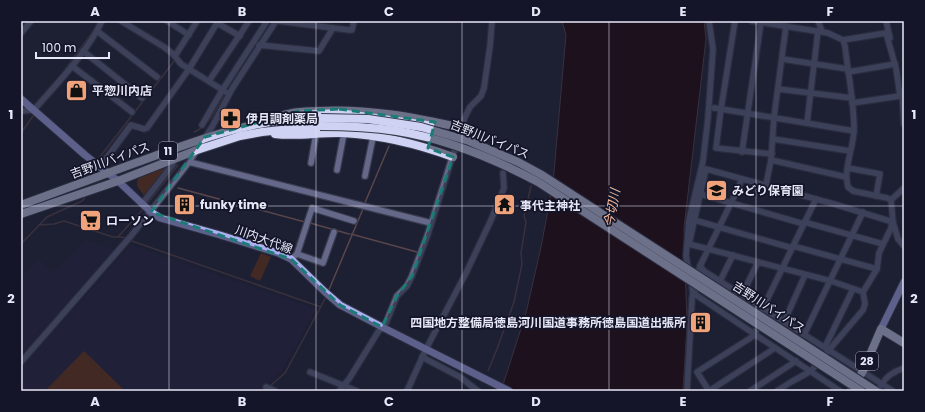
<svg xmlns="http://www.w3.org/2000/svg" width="925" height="412" font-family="Poppins,'Noto Sans JP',sans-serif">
<rect width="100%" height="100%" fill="#1d1f33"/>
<!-- built -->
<g fill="#242540">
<polygon points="86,240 114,249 21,355 21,277 39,259 53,273"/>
<polygon points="131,245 316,309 282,370 258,391 21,391 21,369"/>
</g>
<!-- green -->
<g fill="#723510">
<polygon points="169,166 145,197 137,186 137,181 139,178"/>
<polygon points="261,253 271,257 260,281 250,276"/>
<polygon points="84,351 125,391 45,391"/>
</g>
<!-- water -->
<polygon fill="#1c0000" stroke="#59464a" points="562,21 704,21 706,39 684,228 687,325 683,391 501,391 526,313 541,247 553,184 566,35"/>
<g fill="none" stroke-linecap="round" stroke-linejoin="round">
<!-- stream -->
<g stroke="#59464a" stroke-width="1.5">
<polyline points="265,29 270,21"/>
<polyline points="178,56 201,21"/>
<polyline points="63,72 94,30 99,21"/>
<polyline points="227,90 240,68"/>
<polyline points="21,105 24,107"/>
<path d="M 194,132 C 211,125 216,108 225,94"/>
<polyline points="21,133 33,116"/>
<polyline points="99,158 175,60"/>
<polyline points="178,188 305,222"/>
<polyline points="147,204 178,165"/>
<polyline points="364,205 389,146"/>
<polyline points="310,223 349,234"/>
<polyline points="39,225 54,224 64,221 113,237 121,237 126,238"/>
<polyline points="351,234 417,252"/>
<polyline points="118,237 143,209"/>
<polyline points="129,240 321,307"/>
<polyline points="21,244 47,217 82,201 85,198"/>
<polyline points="328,292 363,209"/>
<polyline points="488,371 497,349 514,302 522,264 521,253 526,222 524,216 531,186"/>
<polyline points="270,386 285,373 326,297"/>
</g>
<defs>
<g id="minor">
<polyline points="121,21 164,47 173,54 181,64 229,94"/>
<polyline points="167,21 189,35"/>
<polyline points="278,21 349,30 352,30 354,21"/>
<polyline points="735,21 721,109 854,131"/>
<path d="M 752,21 L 828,33 L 843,40 L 845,46 C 848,73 854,101 854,129 C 854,148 843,167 848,187 L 853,191 L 887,198 L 891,200 L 893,222 L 898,239 L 904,246"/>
<polyline points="818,21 822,31"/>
<polyline points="886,21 890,38"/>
<polyline points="97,31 157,77"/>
<polyline points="21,33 31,21"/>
<polyline points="843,40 886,33 896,68 900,96 852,103"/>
<polyline points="259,45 319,51 333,28"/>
<polyline points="83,51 142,98"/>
<polyline points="175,56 197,21"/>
<polyline points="782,59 848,69"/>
<polyline points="72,66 132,112"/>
<polyline points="848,72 895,64"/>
<polyline points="209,81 249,21"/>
<polyline points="778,89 852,98"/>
<polyline points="902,91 904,124"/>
<polyline points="714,108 721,109 716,148 772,154"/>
<path d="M 21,111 L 34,110 C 58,82 86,54 102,21"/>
<polyline points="219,114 225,124 233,129"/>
<polyline points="807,123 818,31"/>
<polyline points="202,125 223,89 267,21"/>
<polyline points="773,139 850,151"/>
<polyline points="742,152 761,22"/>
<polyline points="771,160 846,177"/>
<polyline points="189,162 431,223"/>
<polyline points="311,163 316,134"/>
<polyline points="100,167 131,125 144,129 147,128 189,69 217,23 240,36"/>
<polyline points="848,168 880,174 876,196"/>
<polyline points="337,170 344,133"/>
<polyline points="365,176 373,137"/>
<polyline points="766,185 771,160 774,117 786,26"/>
<polyline points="700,194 804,224"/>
<polyline points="145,200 173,164"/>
<polyline points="891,200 904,188"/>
<polyline points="694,220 792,248"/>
<polyline points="804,222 883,244"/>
<polyline points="793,246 877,269"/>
<polyline points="297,254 323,263 334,232"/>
<polyline points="291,259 297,254 312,208 354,221"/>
<polyline points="700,266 704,271 882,384 876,391"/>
<polyline points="689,272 686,256 689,220 703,161 708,118 713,49 709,21"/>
<polyline points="697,277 700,266 734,197 742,179"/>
<polyline points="720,281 733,255"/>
<polyline points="695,291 693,293 840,391"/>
<polyline points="863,292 831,281 689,244 706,169 834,204 893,222"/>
<polyline points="742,295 758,262"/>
<polyline points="784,322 805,275"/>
<polyline points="804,335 863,212"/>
<polyline points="825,347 853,289"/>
<polyline points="422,357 460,377 478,391"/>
<polyline points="21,362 131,236 189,162 212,127 232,89 276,21"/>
<polyline points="310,372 357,391"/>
<polyline points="266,387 275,391"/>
<polyline points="339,391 349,379 378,332 386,323 397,296 407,286 412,276 428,234 465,117 470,107 481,96 484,88 490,46 492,21"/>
<polyline points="407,391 426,349 466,273 491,220 504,188 503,173"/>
<polyline points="687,391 692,299 693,293 691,280"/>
<polyline points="709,391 697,372 755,335 761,312 816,199"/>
<polyline points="709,391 775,348"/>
<polyline points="750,391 796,361"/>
<polyline points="777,391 791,382 811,371 863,310 865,304 863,292 877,269 879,253 891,228 892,221"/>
<path d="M 893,391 L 882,384 C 887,375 895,371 904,368"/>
</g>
<g id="major">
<polyline points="21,99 85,155 118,181 151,212 160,218 220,235 278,253 291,259 325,292 340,305 382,327 509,391"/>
<polyline points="881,329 904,282"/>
</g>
<g id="highway">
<path d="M 278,117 C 290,112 303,111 317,111 C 366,108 414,117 462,128"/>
<path d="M 275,134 C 297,137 320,132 342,133 C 379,135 418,144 453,157"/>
<path d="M 21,205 C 60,191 99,176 138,162 C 201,139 253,118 321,118"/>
<polyline points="21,214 118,181 197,150 240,136 262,132 320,126"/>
<polyline points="851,391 863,371 881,329 904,343"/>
</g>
</defs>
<!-- minor casing -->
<use href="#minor" stroke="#393b4e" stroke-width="8"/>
<!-- major casing -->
<use href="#major" stroke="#393b4e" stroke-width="9"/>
<!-- highway casing -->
<use href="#highway" stroke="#393b4e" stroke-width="10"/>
<!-- minor -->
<use href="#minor" stroke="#656888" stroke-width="5.5"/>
<!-- major -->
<use href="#major" stroke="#abb0f3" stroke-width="7"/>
<!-- highway -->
<use href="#highway" stroke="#cfd2f2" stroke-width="8"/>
<defs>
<g id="highway-bridge">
<polyline points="321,118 368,119 421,127 469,141 518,162 542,175 613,221 876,391"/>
<path d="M 320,126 C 345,126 371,127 397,131 C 447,139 493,158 538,182 L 861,391"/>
</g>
</defs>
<!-- highway-bridge casing -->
<use href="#highway-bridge" stroke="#393b4e" stroke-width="10" stroke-linecap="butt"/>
<!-- highway-bridge -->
<use href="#highway-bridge" stroke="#cfd2f2" stroke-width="8"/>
</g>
<!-- marked area -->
<path d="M0 0H925V412H0ZM 339,109 L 435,122 L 428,148 L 453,157 L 412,276 L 397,296 L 382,327 L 340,305 L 291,259 L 151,212 L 205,137 L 299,111 Z" fill="#1d1f33" fill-opacity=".55" fill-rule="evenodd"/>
<path fill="none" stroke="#1a7c75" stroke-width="3" stroke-dasharray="8 5" stroke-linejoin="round" d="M 339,109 L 435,122 L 428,148 L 453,157 L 412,276 L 397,296 L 382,327 L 340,305 L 291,259 L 151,212 L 205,137 L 299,111 Z"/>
<!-- grid -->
<path fill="none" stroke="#e7e8f7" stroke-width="1" stroke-opacity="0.55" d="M 169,21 L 169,391M 316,21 L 316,391M 462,21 L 462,391M 609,21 L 609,391M 756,21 L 756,391M 21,206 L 904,206"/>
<!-- icons -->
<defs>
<symbol id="shop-square" viewBox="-11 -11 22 22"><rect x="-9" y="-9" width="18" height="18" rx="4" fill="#f0a27a" stroke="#141529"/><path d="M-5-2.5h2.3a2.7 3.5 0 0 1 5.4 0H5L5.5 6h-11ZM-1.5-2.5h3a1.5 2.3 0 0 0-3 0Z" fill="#111"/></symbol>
<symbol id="pharmacy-square" viewBox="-11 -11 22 22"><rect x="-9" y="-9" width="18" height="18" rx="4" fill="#f0a27a" stroke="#141529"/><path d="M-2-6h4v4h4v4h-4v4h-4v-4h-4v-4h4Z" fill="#111"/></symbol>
<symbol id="school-square" viewBox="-11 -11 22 22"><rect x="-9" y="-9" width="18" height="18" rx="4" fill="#f0a27a" stroke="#141529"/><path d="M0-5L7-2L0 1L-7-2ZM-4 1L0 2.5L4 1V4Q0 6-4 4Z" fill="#111"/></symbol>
<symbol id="building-square" viewBox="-11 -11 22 22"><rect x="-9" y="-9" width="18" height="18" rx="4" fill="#f0a27a" stroke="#141529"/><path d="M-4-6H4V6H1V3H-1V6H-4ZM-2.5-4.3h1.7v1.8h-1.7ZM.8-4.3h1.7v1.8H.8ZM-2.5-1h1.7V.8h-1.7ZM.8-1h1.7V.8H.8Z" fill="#111"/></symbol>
<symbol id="temple-square" viewBox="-11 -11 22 22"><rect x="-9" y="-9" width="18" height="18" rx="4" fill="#f0a27a" stroke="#141529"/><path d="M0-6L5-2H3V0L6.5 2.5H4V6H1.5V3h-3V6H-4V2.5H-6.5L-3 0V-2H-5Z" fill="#111"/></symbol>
<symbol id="supermarket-square" viewBox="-11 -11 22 22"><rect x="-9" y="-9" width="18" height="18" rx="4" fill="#f0a27a" stroke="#141529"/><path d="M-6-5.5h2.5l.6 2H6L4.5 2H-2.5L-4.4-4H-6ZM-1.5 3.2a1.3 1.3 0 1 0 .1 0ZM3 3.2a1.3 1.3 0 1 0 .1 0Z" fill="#111"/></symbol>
</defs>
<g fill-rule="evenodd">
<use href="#shop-square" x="64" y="78" width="25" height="25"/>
<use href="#pharmacy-square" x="218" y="106" width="25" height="25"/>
<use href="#school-square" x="704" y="178" width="25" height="25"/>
<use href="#building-square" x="172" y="192" width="25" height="25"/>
<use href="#temple-square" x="492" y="192" width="25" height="25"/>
<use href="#supermarket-square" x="78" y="208" width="25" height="25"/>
<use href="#building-square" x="688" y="310" width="25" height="25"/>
</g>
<g text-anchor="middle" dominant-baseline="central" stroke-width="3.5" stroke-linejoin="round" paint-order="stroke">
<!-- shield labels -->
<g fill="#141529" stroke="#a8a9b9" stroke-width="1">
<rect x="159" y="142" width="18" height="18" rx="3"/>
<rect x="856" y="352" width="22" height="18" rx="3"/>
</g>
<g font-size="11" font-weight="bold" fill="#e7e8f7">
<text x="168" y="151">11</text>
<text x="867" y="361">28</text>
</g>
<!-- poi labels -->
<g font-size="12" font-weight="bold" fill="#e7e8f7" stroke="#141529" text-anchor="start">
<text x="92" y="90">平惣川内店</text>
<text x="246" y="118">伊月調剤薬局</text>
<text x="732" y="190">みどり保育園</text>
<text x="200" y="204">funky time</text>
<text x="520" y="205">事代主神社</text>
<text x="106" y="220">ローソン</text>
<text x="686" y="322" text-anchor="end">四国地方整備局徳島河川国道事務所徳島国道出張所</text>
</g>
<!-- street labels -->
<g font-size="12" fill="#e7e8f7" stroke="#141529">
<text transform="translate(490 139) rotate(22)">吉野川バイパス</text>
<text transform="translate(110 160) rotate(-20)">吉野川バイパス</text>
<text transform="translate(264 239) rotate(20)">川内大代線</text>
<text transform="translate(769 307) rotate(33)">吉野川バイパス</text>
</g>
<!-- water labels -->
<g font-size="13" font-style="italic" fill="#f9ba9a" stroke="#141529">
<text transform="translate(612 208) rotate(-80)">今切川</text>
</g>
</g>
<!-- border -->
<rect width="925" height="412" fill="none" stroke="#141529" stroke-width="44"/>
<!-- scale -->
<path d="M36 52v6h73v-6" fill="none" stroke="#e7e8f7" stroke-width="2"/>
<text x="42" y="52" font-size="12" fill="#e7e8f7" stroke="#141529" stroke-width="3" paint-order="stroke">100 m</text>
<rect x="22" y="22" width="881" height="368" fill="none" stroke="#e7e8f7" stroke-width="1.5"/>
<g font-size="13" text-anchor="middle" font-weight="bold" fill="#e7e8f7">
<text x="95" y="16">A</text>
<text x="242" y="16">B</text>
<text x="389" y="16">C</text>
<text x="536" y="16">D</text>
<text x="683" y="16">E</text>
<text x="830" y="16">F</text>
<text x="11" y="119">1</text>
<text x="914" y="119">1</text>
<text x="11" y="303">2</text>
<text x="914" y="303">2</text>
<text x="95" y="406">A</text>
<text x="242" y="406">B</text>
<text x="389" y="406">C</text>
<text x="536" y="406">D</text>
<text x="683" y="406">E</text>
<text x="830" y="406">F</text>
</g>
</svg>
